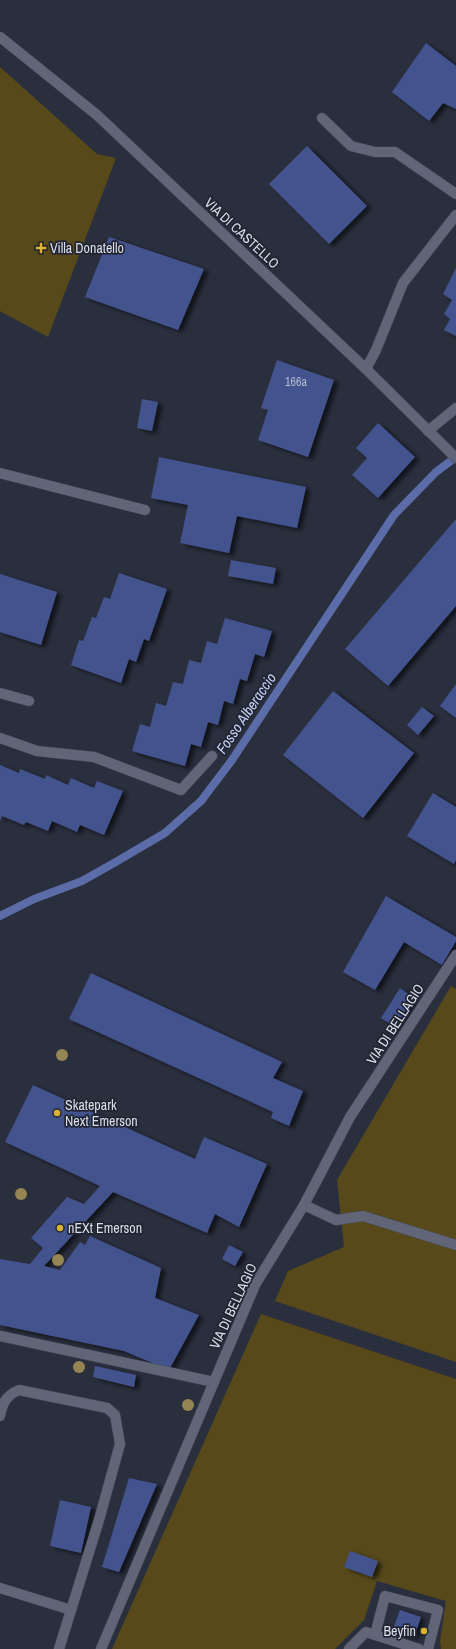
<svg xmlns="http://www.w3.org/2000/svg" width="456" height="1649" font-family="'Archivo Narrow',sans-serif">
<defs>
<filter id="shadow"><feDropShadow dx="4.5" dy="2.5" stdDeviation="2" flood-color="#0009"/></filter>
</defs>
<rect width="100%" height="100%" fill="#2a2f3e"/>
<!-- green -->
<g fill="#58491b">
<polygon points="0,67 97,154 116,158 48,337 0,311"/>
<polygon points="451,986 456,989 456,1362 275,1301 288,1271 344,1247 337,1180"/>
<polygon points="261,1314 456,1379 456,1649 441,1649 440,1641 446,1601 377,1581 364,1620 335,1649 112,1649"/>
</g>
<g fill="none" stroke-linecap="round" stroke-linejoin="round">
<!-- stream -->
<polyline stroke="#5b6ca8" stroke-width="8" points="0,916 34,899 82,881 114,863 165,833 201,801 232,760 394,515 436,472 456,457"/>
</g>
<!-- building -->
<g fill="#43528d" filter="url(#shadow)">
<polygon points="426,43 456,66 456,109 443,103 429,121 392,92"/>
<polygon points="307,146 367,206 329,244 269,184"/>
<polygon points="109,237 204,269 178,330 85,297"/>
<polygon points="456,268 456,336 444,330 450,319 444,314 452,300 443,294"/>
<polygon points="277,360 334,380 308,457 258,440 268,410 261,408"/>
<polygon points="142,399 158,402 152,431 137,428"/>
<polygon points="378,423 415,457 378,498 352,475 367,458 356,448"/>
<polygon points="159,457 306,487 297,528 237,516 229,553 180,543 188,505 151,498"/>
<polygon points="456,519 456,606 388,686 345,649"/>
<polygon points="231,560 276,568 273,584 228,576"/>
<polygon points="119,573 167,589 149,641 144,639 136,662 129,659 121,683 71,665 79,640 83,641 92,617 96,618 104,597 110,599"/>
<polygon points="0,574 57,592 41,645 0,632"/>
<polygon points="225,618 272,631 264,657 255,654 247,681 240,679 233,704 224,701 218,725 208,722 201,747 191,744 185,766 132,751 140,724 150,727 156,703 166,706 173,682 183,684 189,660 201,663 207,641 217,644"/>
<polygon points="456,684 456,718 440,706"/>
<polygon points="333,691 414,753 363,818 283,755"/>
<polygon points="422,707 434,716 418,735 407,725"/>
<polygon points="0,765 19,773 20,769 45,779 46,775 68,785 71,778 94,788 97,781 123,791 104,835 80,825 77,832 52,821 48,831 26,822 24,825 2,816 0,821"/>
<polygon points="433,793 456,807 456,860 454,864 407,836"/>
<polygon points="386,896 456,937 456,941 442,965 404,942 375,990 343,972"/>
<polygon points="91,973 282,1062 273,1078 303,1091 289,1126 271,1118 273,1112 69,1019"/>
<polygon points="400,988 414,998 395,1027 381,1018"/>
<polygon points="33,1085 195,1159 204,1137 267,1164 239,1227 215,1214 207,1233 113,1192 44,1266 60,1270 80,1242 85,1245 90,1236 161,1268 155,1298 199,1315 169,1370 124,1351 0,1325 0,1259 30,1264 43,1248 31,1238 67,1197 84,1204 100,1186 5,1142"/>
<polygon points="229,1245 243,1252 235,1266 222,1259"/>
<polygon points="95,1366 136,1375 134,1387 93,1377"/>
<polygon points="129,1478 157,1484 119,1572 102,1567"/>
<polygon points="60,1500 91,1507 81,1553 50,1546"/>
<polygon points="350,1551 378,1561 372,1577 344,1567"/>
<polygon points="400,1610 421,1617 414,1637 393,1629"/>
</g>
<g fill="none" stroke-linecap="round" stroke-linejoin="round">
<defs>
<g id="service">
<polyline points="322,118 351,146 375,152 395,152 456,194"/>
<polyline points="366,369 376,350 403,283 456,215"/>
<polyline points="428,431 456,408"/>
<polyline points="0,473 145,510"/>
<polyline points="0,738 37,751 94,757 181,790 212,756"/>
<polyline points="0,1336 214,1382"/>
<path d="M 0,1416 C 2,1403 7,1395 19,1390 L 107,1408 L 115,1415 L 120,1444 L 99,1520 L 59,1649"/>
<polyline points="0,1588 71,1610"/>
<polyline points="375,1635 385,1596 438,1610 428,1649"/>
<polyline points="349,1649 366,1632 419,1649"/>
</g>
<g id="minor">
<polyline points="0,37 97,115 366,369 456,458"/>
<polyline points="0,693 29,701"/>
<polyline points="304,1205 336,1220 363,1216 456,1245"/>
<polyline points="101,1649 255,1285 304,1205 350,1117 456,955"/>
</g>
</defs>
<!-- service casing -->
<use href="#service" stroke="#474b58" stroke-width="11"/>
<!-- minor casing -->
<use href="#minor" stroke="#474b58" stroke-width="11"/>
<!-- service -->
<use href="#service" stroke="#606677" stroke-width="10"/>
<!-- minor -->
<use href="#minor" stroke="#606677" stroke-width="10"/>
</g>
<!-- trees -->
<g fill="#968554">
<circle cx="62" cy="1055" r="6"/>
<circle cx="21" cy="1194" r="6"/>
<circle cx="58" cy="1260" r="6"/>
<circle cx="79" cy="1367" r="6"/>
<circle cx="188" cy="1405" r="6"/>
</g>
<!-- markers -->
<g fill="#dab333" stroke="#212534" stroke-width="1.5">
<path d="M39 242h4v4h4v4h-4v4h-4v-4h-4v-4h4z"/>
<circle cx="57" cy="1113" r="4"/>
<circle cx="60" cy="1228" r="4"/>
<circle cx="424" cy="1631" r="4"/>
</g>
<g text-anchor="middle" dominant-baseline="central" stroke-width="3.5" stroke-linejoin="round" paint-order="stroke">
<!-- number labels -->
<g font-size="12" fill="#b4bbd1">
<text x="296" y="382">166a</text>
</g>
<!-- street labels -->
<g font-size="14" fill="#dadee8" stroke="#212534">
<text transform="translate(242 233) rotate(43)">VIA DI CASTELLO</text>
<text transform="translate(395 1024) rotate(-57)">VIA DI BELLAGIO</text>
<text transform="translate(233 1306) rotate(-65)">VIA DI BELLAGIO</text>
</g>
<!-- poi labels -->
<g font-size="14" fill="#dadee8" stroke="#212534" text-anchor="start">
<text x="50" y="248">Villa Donatello</text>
<text x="65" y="1105">Skatepark<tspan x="65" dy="16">Next Emerson</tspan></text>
<text x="68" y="1228">nEXt Emerson</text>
<text x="416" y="1631" text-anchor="end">Beyfin</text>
</g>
<!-- water labels -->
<g font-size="15" font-style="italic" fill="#c5d1f5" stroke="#212534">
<text transform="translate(246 713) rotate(-56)">Fosso Alberaccio</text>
</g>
</g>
</svg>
